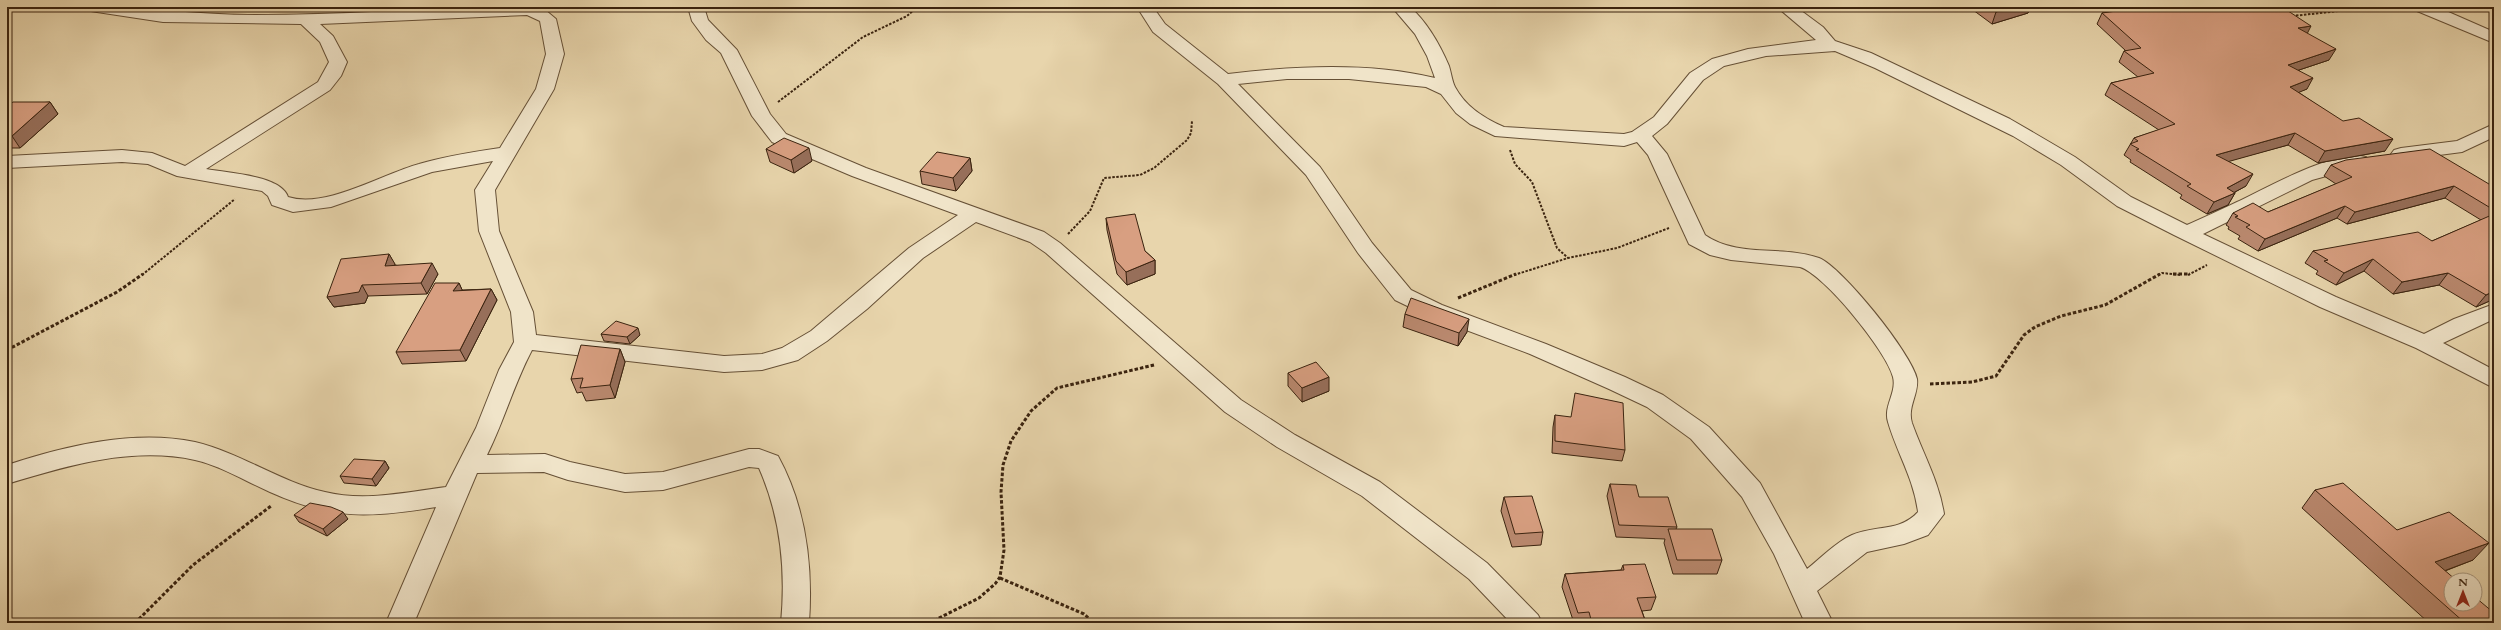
<svg xmlns="http://www.w3.org/2000/svg" width="2501" height="630" font-family="Cardo,serif">
<rect width="100%" height="100%" fill="#e8d5ac"/>
<filter id="stains"><feTurbulence type="fractalNoise" baseFrequency=".005" numOctaves="4"/><feColorMatrix values="0 0 0 0 .2 0 0 0 0 .09 0 0 0 0 .02 0 0 0 .5 -.17"/></filter>
<radialGradient id="worn" r=".72"><stop offset=".6" stop-color="#630" stop-opacity="0"/><stop offset="1" stop-color="#630" stop-opacity=".3"/></radialGradient>
<g fill="none" stroke-linecap="round" stroke-linejoin="round">
<defs>
<g id="minor">
<path d="M 89,7 C 144,7 199,15 255,15 C 348,15 442,7 536,7 L 544,9 L 556,19 L 564,54 L 554,89 L 495,190 L 499,231 L 533,312 L 536,335 L 724,356 L 762,354 L 782,348 L 811,331 L 909,248 L 958,215 L 852,176 L 772,142 L 752,116 L 721,53 L 706,40 L 692,21 L 688,7 L 704,7 L 708,20 L 737,50 L 770,114 L 786,134 L 866,168 L 1044,232 L 1060,243 L 1241,400 L 1295,435 L 1380,482 L 1487,563 L 1538,615 L 1542,623 L 1511,623 L 1469,579 L 1362,496 L 1277,447 L 1225,412 L 1046,253 L 1030,242 L 976,222 L 923,258 L 867,309 L 827,341 L 798,360 L 762,370 L 724,372 L 532,350 C 514,384 504,421 487,455 L 545,454 L 570,462 L 625,474 L 663,472 L 749,449 L 759,449 L 778,456 C 806,507 813,566 809,623 L 781,623 C 786,570 781,518 759,468 L 749,467 L 663,490 L 625,492 L 568,480 L 544,472 L 477,473 L 414,623 L 386,623 L 436,507 C 371,518 332,520 270,492 C 245,481 221,466 195,460 C 132,446 66,466 7,484 L 7,465 C 65,446 134,429 195,442 C 241,453 280,482 325,492 C 365,502 406,492 446,487 L 476,428 L 499,370 L 514,342 L 511,312 L 479,231 L 475,190 L 493,161 L 432,172 L 331,207 L 293,212 L 272,205 L 268,196 L 262,191 L 177,176 L 148,164 L 122,162 L 7,168 L 7,156 L 122,150 L 152,153 L 185,166 L 318,82 L 329,62 L 320,42 L 301,24 L 163,22 L 97,12 L 91,11 ZM 527,15 L 540,21 L 546,54 L 536,89 L 500,148 C 473,152 446,156 419,164 C 382,174 326,209 288,197 C 281,175 226,173 206,169 L 330,90 L 341,76 L 347,62 L 333,36 L 320,24 Z"/>
<path d="M 1137,7 L 1153,7 L 1165,24 L 1228,74 C 1295,66 1369,62 1435,78 L 1427,56 L 1415,34 L 1392,7 L 1410,7 C 1427,22 1440,45 1449,66 C 1451,72 1452,81 1455,87 C 1465,106 1485,119 1504,127 L 1624,134 L 1632,132 L 1654,117 L 1690,73 L 1712,59 L 1748,49 L 1816,40 L 1777,7 L 1796,7 L 1823,27 L 1835,41 L 1871,53 L 2010,119 L 2075,157 L 2131,197 L 2187,225 C 2204,217 2221,210 2237,202 C 2267,188 2334,149 2366,157 L 2369,161 L 2366,165 L 2312,180 L 2203,234 L 2336,297 L 2424,334 L 2454,319 L 2494,304 L 2494,319 L 2443,343 L 2494,370 L 2494,388 L 2416,348 L 2320,307 L 2174,235 L 2117,206 L 2061,165 L 2013,136 L 1875,68 L 1835,51 L 1766,56 L 1724,66 L 1703,80 L 1667,124 L 1652,136 L 1667,154 L 1705,235 C 1738,258 1782,245 1819,258 C 1842,267 1912,354 1917,379 C 1919,394 1907,407 1912,423 C 1923,454 1939,481 1944,514 L 1928,535 L 1904,544 L 1867,552 L 1817,591 L 1833,623 L 1805,623 L 1774,554 L 1742,497 L 1691,439 L 1647,407 L 1609,389 L 1530,354 L 1426,315 L 1395,300 L 1358,253 L 1306,175 L 1218,84 L 1153,32 ZM 1287,79 L 1349,79 L 1426,87 L 1441,94 L 1456,113 L 1470,124 L 1495,136 L 1624,146 L 1637,142 L 1648,155 L 1689,244 L 1710,255 L 1731,260 L 1800,267 C 1824,274 1887,352 1893,377 C 1897,393 1883,406 1888,422 C 1897,453 1914,479 1918,512 C 1900,532 1875,525 1852,535 C 1836,542 1821,558 1807,569 L 1760,483 L 1709,427 L 1663,395 L 1625,377 L 1546,344 L 1442,305 L 1411,290 L 1372,243 L 1320,167 L 1238,84 Z"/>
<polygon points="2415,7 2437,7 2494,32 2494,43 2417,11"/>
<polygon points="2494,124 2494,137 2462,152 2401,160 2394,158 2391,154 2394,150 2401,148 2457,141"/>
</g>
</defs>
<!-- minor casing -->
<use href="#minor" stroke="#665036" stroke-width="2"/>
<!-- path-far1 -->
<g stroke="#3a230f" stroke-width="2" stroke-dasharray="2.5 1.5" stroke-linecap="butt">
<polyline points="2292,16 2377,7"/>
<polyline points="778,102 863,37 907,16 917,7"/>
<polyline points="1510,150 1515,164 1532,182 1557,248 1568,258"/>
<polyline points="1068,234 1090,211 1104,178 1140,175 1154,168 1187,140 1191,133 1192,121"/>
<polyline points="142,275 235,199"/>
<polyline points="1514,275 1568,258 1617,248 1669,228"/>
<polyline points="2158,275 2162,273 2181,275"/>
<polyline points="2188,275 2207,265"/>
</g>
<!-- path -->
<g stroke="#3a230f" stroke-width="3" stroke-dasharray="3.5 2" stroke-linecap="butt">
<polyline points="2173,274 2190,274"/>
<polyline points="1458,298 1516,274"/>
<polyline points="7,350 117,292 143,274"/>
<polyline points="1930,384 1972,382 1996,376 2024,335 2035,327 2061,316 2105,305 2160,274"/>
<polyline points="1000,578 1084,614 1094,623"/>
<polyline points="135,623 193,565 271,506"/>
<polyline points="929,623 979,598 995,584 1000,577 1004,550 1001,492 1003,465 1011,441 1031,411 1057,388 1154,365"/>
</g>
<!-- minor -->
<use href="#minor" fill="#f0e4c9" fill-rule="evenodd"/>
</g>
<!-- wall -->
<g fill="#ba896f" stroke="#3a230f">
<polygon points="1969,7 2031,7 2028,13 1992,24"/>
<polygon points="2105,7 2288,7 2287,10 2307,33 2329,60 2299,70 2307,89 2298,92 2385,151 2318,163 2288,145 2228,161 2246,186 2235,192 2235,193 2228,205 2207,214 2180,198 2182,195 2130,162 2131,160 2124,155 2134,138 2159,130 2105,95 2111,83 2138,77 2119,62 2124,51 2126,51 2097,24 2102,13 2112,12"/>
<polygon points="50,102 58,114 20,148 7,148 7,106"/>
<polygon points="766,149 812,161 794,173 770,162"/>
<polygon points="970,158 972,171 956,191 922,184 920,171"/>
<polygon points="2331,165 2494,187 2494,299 2476,307 2439,285 2393,294 2364,271 2336,285 2316,274 2318,271 2305,263 2313,251 2432,241 2481,220 2445,198 2347,224 2337,218 2258,251 2238,239 2240,236 2228,229 2229,227 2226,225 2233,213 2268,212 2336,184 2324,176"/>
<polygon points="1106,218 1145,251 1155,260 1155,274 1127,285 1117,274 1107,230"/>
<polygon points="389,254 395,265 438,274 427,294 368,296 365,303 334,307 327,297"/>
<polygon points="459,283 462,290 491,289 497,300 466,361 402,364 396,352"/>
<polygon points="1405,314 1467,332 1458,346 1403,327"/>
<polygon points="601,334 640,335 630,344 604,341"/>
<polygon points="620,349 625,362 615,398 586,401 582,392 577,393 571,379"/>
<polygon points="1288,373 1329,391 1302,402 1288,386"/>
<polygon points="1555,415 1625,450 1622,461 1552,453 1553,427"/>
<polygon points="385,461 389,468 376,486 344,483 340,476"/>
<polygon points="1610,484 1639,497 1677,527 1676,529 1722,560 1717,574 1673,574 1664,543 1665,539 1616,537 1607,496"/>
<polygon points="2315,490 2397,530 2473,560 2445,571 2494,623 2429,623 2302,508"/>
<polygon points="1504,497 1543,532 1541,545 1512,547 1501,511"/>
<polygon points="294,515 348,519 327,536 299,522"/>
<polygon points="1623,565 1656,597 1651,610 1642,611 1646,623 1574,623 1562,587 1565,574 1621,570"/>
</g>
<!-- shaded-wall -->
<g fill="#976f5a" stroke="#3a230f">
<polygon points="2013,7 2031,7 2028,13 1992,24 1996,12"/>
<polygon points="2311,26 2305,38 2298,28"/>
<polygon points="2336,49 2329,60 2281,76 2288,65"/>
<polygon points="2313,78 2307,89 2283,99 2290,87"/>
<polygon points="50,102 58,114 20,148 12,136"/>
<polygon points="2295,133 2288,145 2209,167 2216,155"/>
<polygon points="2393,139 2385,151 2318,163 2325,151"/>
<polygon points="809,148 812,161 794,173 791,160"/>
<polygon points="970,158 972,171 956,191 953,178"/>
<polygon points="2253,174 2246,186 2220,200 2227,188"/>
<polygon points="2454,186 2445,198 2347,224 2355,212"/>
<polygon points="2235,193 2228,205 2207,214 2214,202"/>
<polygon points="2345,206 2337,218 2258,251 2265,239"/>
<polygon points="389,254 395,264 391,276 385,266"/>
<polygon points="2373,259 2364,271 2336,285 2344,273"/>
<polygon points="1155,260 1155,274 1127,285 1126,272"/>
<polygon points="432,263 438,274 427,294 421,283"/>
<polygon points="2448,273 2439,285 2393,294 2402,282"/>
<polygon points="459,283 464,294 453,291"/>
<polygon points="362,285 368,296 365,303 334,307 327,297"/>
<polygon points="491,289 497,300 466,361 460,350"/>
<polygon points="2494,291 2494,299 2476,307 2486,295"/>
<polygon points="1469,319 1467,332 1458,346 1459,333"/>
<polygon points="638,328 640,335 630,344 627,337"/>
<polygon points="620,349 625,362 615,398 610,385"/>
<polygon points="1329,377 1329,391 1302,402 1302,388"/>
<polygon points="385,461 389,468 376,486 372,479"/>
<polygon points="343,512 348,519 327,536 323,529"/>
<polygon points="2489,543 2473,560 2420,580 2435,562"/>
</g>
<!-- building -->
<g fill="#d89f81" stroke="#3a230f">
<polygon points="1990,7 2013,7 1996,12"/>
<polygon points="2128,7 2282,7 2311,26 2298,28 2336,49 2288,65 2313,78 2290,87 2343,121 2359,118 2393,139 2325,151 2295,133 2216,155 2253,174 2227,188 2235,193 2214,202 2187,186 2191,184 2136,150 2139,149 2130,144 2138,141 2134,138 2175,124 2111,83 2154,73 2124,51 2141,48 2102,13 2131,9"/>
<polygon points="13,102 50,102 12,136 7,136 7,106"/>
<polygon points="784,138 809,148 791,160 766,149"/>
<polygon points="2430,149 2494,187 2494,210 2454,186 2355,212 2345,206 2265,239 2246,227 2250,225 2235,217 2238,216 2233,213 2253,203 2268,212 2352,177 2331,165 2346,160"/>
<polygon points="937,152 970,158 953,178 920,171"/>
<polygon points="1135,214 1145,251 1155,260 1126,272 1116,261 1106,218"/>
<polygon points="2494,214 2494,291 2486,295 2448,273 2402,282 2373,259 2344,273 2324,261 2328,260 2313,251 2418,232 2432,241"/>
<polygon points="389,254 385,266 432,263 421,283 362,285 359,292 327,297 341,259"/>
<polygon points="435,283 459,283 453,291 491,289 460,350 396,352"/>
<polygon points="1411,298 1469,319 1459,333 1405,314"/>
<polygon points="616,321 638,328 627,337 601,334"/>
<polygon points="581,345 620,349 610,385 580,388 583,378 571,379"/>
<polygon points="1316,362 1329,377 1302,388 1288,373"/>
<polygon points="1575,393 1623,403 1625,450 1555,441 1555,415 1571,417"/>
<polygon points="354,459 385,461 372,479 340,476"/>
<polygon points="2343,483 2397,530 2449,512 2489,543 2435,562 2456,580 2451,580 2451,604 2475,604 2475,597 2494,613 2494,623 2465,623 2315,490"/>
<polygon points="1610,484 1636,485 1639,497 1668,497 1677,527 1619,525"/>
<polygon points="1532,496 1543,532 1515,534 1504,497"/>
<polygon points="310,503 331,507 343,512 323,529 294,515"/>
<polygon points="1668,529 1712,529 1722,560 1677,560"/>
<polygon points="1645,564 1656,597 1637,598 1646,623 1592,623 1589,612 1578,613 1565,574 1624,570 1623,565"/>
</g>
<!-- margin -->
<rect width="2501" height="630" fill="none" stroke="#e8d5ac" stroke-width="24"/>
<rect x="8" y="8" width="2485" height="614" fill="none" stroke="#3a230f" stroke-width="2"/>
<rect x="12" y="12" width="2477" height="606" fill="none" stroke="#3a230f"/>
<!-- north arrow -->
<g transform="translate(2463 592)"><circle r="19" fill="#f0e4c9" stroke="#a7977f"/>
<path d="M0-3L7 15L0 10L-7 15Z" fill="#8f2418"/>
<text y="-6" font-size="11" font-weight="bold" text-anchor="middle" fill="#3a230f">N</text>
</g>
<rect width="100%" height="100%" filter="url(#stains)"/>
<rect width="100%" height="100%" fill="url(#worn)"/>
</svg>
